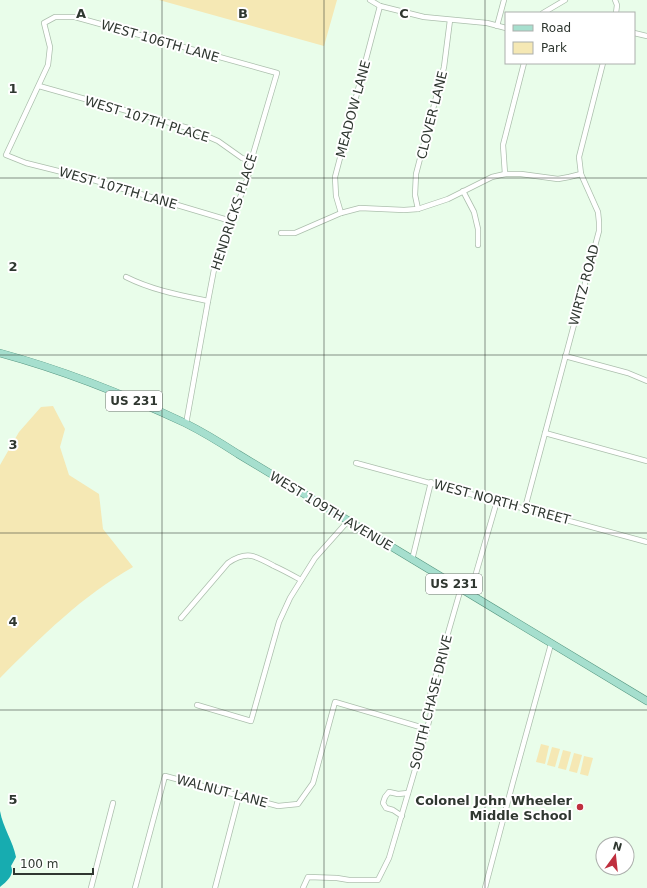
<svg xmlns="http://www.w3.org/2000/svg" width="647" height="888" font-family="'DejaVu Sans',sans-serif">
<rect width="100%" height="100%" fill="#e9fdea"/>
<!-- green -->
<g fill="#f5e8b4">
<polygon points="159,0 337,0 324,46"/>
<path d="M 53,406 L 65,429 L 60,447 L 69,475 L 99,494 L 103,529 L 133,567 C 83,595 41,637 0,678 L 0,465 L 19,432 L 41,407 Z"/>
<polygon points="541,744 549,746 545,764 536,762"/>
<polygon points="552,747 560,749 555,767 547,765"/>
<polygon points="563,750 571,752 566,770 558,768"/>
<polygon points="574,753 582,755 577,773 569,771"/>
<polygon points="584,756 593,758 588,776 580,774"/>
</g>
<!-- water -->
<path fill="#17acb0" d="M 0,811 C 3,828 13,841 16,857 L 11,866 C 15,875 6,882 0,887 Z"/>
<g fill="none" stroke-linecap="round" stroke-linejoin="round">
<defs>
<g id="minor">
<polyline points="370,0 380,6 424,17 487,23 506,28"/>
<polyline points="615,0 617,5 616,13"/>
<polyline points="543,13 565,0"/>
<polyline points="497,26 504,0"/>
<polyline points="634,33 647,36"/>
<polyline points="39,86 188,128 218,141 242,158 251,161"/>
<polyline points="505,174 503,145 524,63"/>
<polyline points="463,191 474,212 478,229 478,245"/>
<polyline points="418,209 415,195 416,174 444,67 450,20"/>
<polyline points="341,213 336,196 335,177 380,6"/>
<polyline points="281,233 295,233 341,213 360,208 404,210 418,209 448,199 492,177 505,174 521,174 558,179 569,177 581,174"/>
<path d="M 126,277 C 152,290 179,295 208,301"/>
<polyline points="565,356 628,373 647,381"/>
<polyline points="186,424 208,301 216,259 248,177 251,161 277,73 75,17 55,17 44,23 50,47 48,65 6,155 26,163 90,179 231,221"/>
<polyline points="545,433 647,461"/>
<polyline points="356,463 647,542"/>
<polyline points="525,508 599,231 599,222 598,212 581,174 579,157 603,63"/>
<polyline points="412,560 431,482"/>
<polyline points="470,594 497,501"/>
<path d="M 181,618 L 228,563 C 247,550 256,556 274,566 C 283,570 292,575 301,580"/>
<polyline points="197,705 251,721 279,622 290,598 315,558 348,521"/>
<polyline points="402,816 393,810 386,808 383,803 385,797 389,792 398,794 408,793"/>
<polyline points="91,888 113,803"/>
<polyline points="135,888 165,776 278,806 298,804 313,783 335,702 427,729"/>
<polyline points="215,888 239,796"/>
<polyline points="303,888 308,877 337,878 349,880 378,880 389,858 427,729 431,713 429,699 461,588"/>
<polyline points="485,888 513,782 551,644"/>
</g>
<path id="primary" d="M 0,353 C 63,370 126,395 185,423 C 203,432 221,443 238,454 L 647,701"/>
</defs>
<!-- minor casing -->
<use href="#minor" stroke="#acbfad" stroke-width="6"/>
<!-- primary casing -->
<use href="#primary" stroke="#569681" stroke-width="8"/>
<!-- minor -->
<use href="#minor" stroke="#fff" stroke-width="4.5"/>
<!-- primary -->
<use href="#primary" stroke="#a6dfce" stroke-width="7"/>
</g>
<!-- grid -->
<path fill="none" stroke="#2f3730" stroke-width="1" stroke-opacity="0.55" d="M 162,0 L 162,888M 324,0 L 324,888M 485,0 L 485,888M 0,178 L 647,178M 0,355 L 647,355M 0,533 L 647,533M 0,710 L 647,710"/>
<!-- markers -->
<circle fill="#bf2f3e" stroke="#fff" stroke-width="1.5" cx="580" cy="807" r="4"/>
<g text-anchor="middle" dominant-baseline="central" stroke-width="4" stroke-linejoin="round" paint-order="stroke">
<!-- shield labels -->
<g fill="#fff" stroke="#6d736e" stroke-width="1">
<rect x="106" y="391" width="56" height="20" rx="3"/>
<rect x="426" y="574" width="56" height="20" rx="3"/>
</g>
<g font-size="12" font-weight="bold" fill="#2f3730">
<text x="134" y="401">US 231</text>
<text x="454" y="584">US 231</text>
</g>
<!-- street labels -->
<g font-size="13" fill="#2f3730" stroke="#fff">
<text transform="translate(160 41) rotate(16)">WEST 106TH LANE</text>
<text transform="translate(353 109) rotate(-75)">MEADOW LANE</text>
<text transform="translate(432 115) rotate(-76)">CLOVER LANE</text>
<text transform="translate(147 119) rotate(17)">WEST 107TH PLACE</text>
<text transform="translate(118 188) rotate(16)">WEST 107TH LANE</text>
<text transform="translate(234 212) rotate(-72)">HENDRICKS PLACE</text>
<text transform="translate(584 285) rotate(-75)">WIRTZ ROAD</text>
<text transform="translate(502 502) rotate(15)">WEST NORTH STREET</text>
<text transform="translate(331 511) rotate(31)">WEST 109TH AVENUE</text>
<text transform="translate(431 702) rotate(-76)">SOUTH CHASE DRIVE</text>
<text transform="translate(222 791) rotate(15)">WALNUT LANE</text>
</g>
<!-- poi labels -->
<g font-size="13" font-weight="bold" fill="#2f3730" stroke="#fff" text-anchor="end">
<text x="572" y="800">Colonel John Wheeler<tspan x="572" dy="15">Middle School</tspan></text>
</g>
</g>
<g font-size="13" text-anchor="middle" font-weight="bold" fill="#2f3730" stroke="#fff" stroke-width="4" stroke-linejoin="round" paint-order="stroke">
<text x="81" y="18">A</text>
<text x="243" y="18">B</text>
<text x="404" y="18">C</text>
<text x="13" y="93">1</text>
<text x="13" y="271">2</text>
<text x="13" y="449">3</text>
<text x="13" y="626">4</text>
<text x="13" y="804">5</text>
</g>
<!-- legend -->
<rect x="505" y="12" width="130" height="52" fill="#ffffff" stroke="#acafac"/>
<rect x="513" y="25" width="20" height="6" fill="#a6dfce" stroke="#acafac"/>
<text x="541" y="32" font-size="12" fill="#2f3730">Road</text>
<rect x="513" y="42" width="20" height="12" fill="#f5e8b4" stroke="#acafac"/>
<text x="541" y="52" font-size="12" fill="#2f3730">Park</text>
<!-- north arrow -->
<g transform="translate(615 856) rotate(15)"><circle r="19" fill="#ffffff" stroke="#acafac"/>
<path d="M0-3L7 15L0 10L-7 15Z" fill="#bf2f3e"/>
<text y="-6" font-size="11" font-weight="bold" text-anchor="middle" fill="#2f3730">N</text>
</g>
<!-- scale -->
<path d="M14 868v6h79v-6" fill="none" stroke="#2f3730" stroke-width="2"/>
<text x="20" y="868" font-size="12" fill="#2f3730" stroke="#ffffff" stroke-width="3" paint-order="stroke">100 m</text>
</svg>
